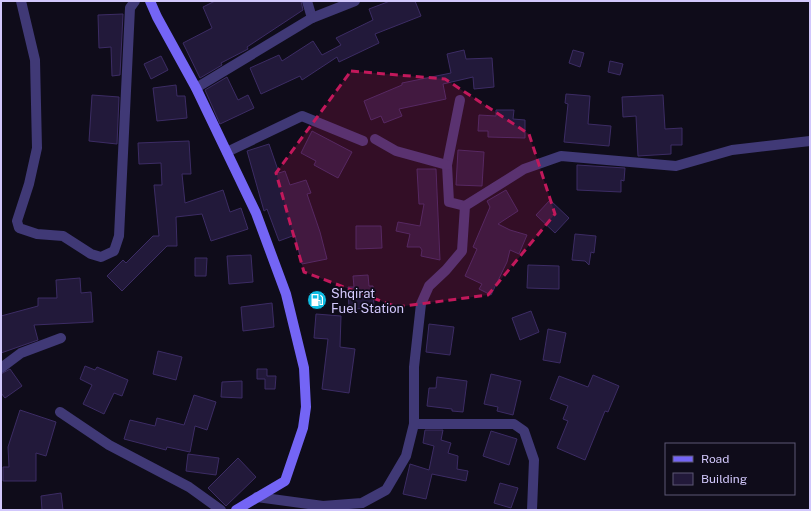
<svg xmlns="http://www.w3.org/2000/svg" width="811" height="511" font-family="'Public Sans',sans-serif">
<rect width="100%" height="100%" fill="#0f0c1a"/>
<!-- building -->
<g fill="#22193a" stroke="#3c2c64">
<polygon points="215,1 301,1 303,10 247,47 248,49 221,63 222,65 200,78 183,43 212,28 203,7"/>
<polygon points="390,1 415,1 421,16 375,34 379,43 339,62 337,57 302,80 300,76 261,94 250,68 279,55 282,61 313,41 322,55 341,45 336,38 373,20 369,9"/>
<polygon points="123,14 120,75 112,76 111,47 99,48 98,15"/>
<polygon points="464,50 466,59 492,58 494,87 474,89 473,77 443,84 446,99 399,109 402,116 384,123 381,116 371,120 364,101 402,85 402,83 451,73 447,54"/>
<polygon points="573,50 584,53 580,67 569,63"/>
<polygon points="161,56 168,70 151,79 144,64"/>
<polygon points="610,61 623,64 620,75 608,72"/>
<polygon points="227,77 238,100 248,95 254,108 220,124 205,90"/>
<polygon points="176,85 177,96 185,96 187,118 157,121 153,88"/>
<polygon points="566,94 590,96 588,124 611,126 609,146 564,142 568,104 565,103"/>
<polygon points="92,95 119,97 117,144 89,141"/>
<polygon points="663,95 665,129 682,128 682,145 671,145 671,154 638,156 636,116 623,117 622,97"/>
<polygon points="496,110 514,110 513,119 525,120 525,138 488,137 488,131 478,131 479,115 496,116"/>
<polygon points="312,131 352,152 338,178 314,165 316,161 301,153"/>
<polygon points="189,141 191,174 182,174 185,203 223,190 230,212 241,208 248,229 211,241 202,214 176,217 177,246 167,246 122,291 107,276 123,260 126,263 153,236 159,236 154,185 162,185 161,163 139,164 138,143"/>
<polygon points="269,144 279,173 285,171 290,185 306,180 311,193 307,194 320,232 327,259 302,264 295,235 279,241 267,209 264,211 247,151"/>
<polygon points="458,150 484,152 482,186 456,185"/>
<polygon points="577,165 625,168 624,181 621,180 621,192 577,190"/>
<polygon points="417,169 436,169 440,260 421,256 422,250 420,247 407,247 410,234 396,231 398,222 420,226 424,204 419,204"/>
<polygon points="506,190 518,211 498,224 510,230 527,235 519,254 510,250 507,262 491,295 479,289 482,284 465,276 477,249 473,247 490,207 487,201"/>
<polygon points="550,200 569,218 555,233 536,215"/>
<polygon points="356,226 381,226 382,248 356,249"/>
<polygon points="575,234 596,236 594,253 591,252 589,265 585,261 572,260"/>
<polygon points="251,255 253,282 229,284 227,256"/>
<polygon points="195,258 207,258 206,276 195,276"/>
<polygon points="528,265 559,266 559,289 527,288"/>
<polygon points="368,275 369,286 373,286 374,308 349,309 348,287 354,287 353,276"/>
<polygon points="80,278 81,293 91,292 93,322 34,325 38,340 1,353 1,316 38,306 38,298 57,298 56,280"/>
<polygon points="272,303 274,327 243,331 241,307"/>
<polygon points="531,311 539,332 520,340 512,318"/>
<polygon points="316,314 341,316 340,347 355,349 349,393 322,389 328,339 314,338"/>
<polygon points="429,324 454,327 450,355 426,352"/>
<polygon points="548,329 566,333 560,363 543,360"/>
<polygon points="158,351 182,357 176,380 153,374"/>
<polygon points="85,366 95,370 97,367 128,380 122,396 114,393 104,414 83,404 92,385 80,379"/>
<polygon points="10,369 22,386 5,398 1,393 1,374"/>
<polygon points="257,369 267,369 267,376 276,376 275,389 265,389 265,379 257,379"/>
<polygon points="491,374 521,381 513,415 497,411 498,407 484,404"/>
<polygon points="593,375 619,386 608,412 605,411 585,460 557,448 568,421 563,419 568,406 550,399 559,376 588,387"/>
<polygon points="437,377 467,381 463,412 452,411 452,409 427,406 429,388 436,388"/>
<polygon points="242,381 242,398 221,397 222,382"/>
<polygon points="194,395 216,402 207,430 195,426 190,452 167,447 166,450 124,439 130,420 155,426 157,418 184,425"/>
<polygon points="20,410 56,422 46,456 36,453 36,481 3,481 3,467 9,467 8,447"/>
<polygon points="425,430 443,430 441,440 451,443 448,453 458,456 457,469 468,471 466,481 432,474 426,499 403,494 410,464 429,470 434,446 423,443"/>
<polygon points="491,431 517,439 509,465 483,456"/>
<polygon points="188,454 219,458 216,475 186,471"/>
<polygon points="238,458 256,477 226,506 208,488"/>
<polygon points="500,483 518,488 511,508 494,503"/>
<polygon points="61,493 63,510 42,510 41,496"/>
</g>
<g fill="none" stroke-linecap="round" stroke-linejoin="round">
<!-- minor -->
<g stroke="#403976" stroke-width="10">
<polyline points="21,1 35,60 37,148 29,184 17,221 19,228 37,234 63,236 91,254 101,257 114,251 119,236 130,8 135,1"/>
<polyline points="307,1 312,18"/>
<polyline points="196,88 312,18 355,1"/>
<polyline points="460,100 447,165 449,202 465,206"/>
<polyline points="375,139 396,151 447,165"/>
<polyline points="227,152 302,116 363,141"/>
<polyline points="1,368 21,353 61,338"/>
<polyline points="60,412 109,445 189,487 221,510"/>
<polyline points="414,424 514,424 524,431 534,460 532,510"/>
<polyline points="257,497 323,506 362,503 386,490 406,456 414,424 414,367 421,304 429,286 446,270 462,251 465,206 524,169 561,156 676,166 732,150 810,141"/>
</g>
<!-- secondary -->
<polyline stroke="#7465f5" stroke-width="10" points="150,1 157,17 196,88 256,213 286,294 304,368 306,407 303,428 285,481 236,510"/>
</g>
<!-- marked area -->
<path fill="#c2185b" fill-opacity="0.2" stroke="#c2185b" stroke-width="3" stroke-dasharray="8 5" stroke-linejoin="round" d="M 351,71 L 445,79 L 529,134 L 555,214 L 488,295 L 397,307 L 304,272 L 276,173 Z"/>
<!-- icons -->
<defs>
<symbol id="fuel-disc" viewBox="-11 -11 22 22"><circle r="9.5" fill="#0ebce2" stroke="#0f0c1a"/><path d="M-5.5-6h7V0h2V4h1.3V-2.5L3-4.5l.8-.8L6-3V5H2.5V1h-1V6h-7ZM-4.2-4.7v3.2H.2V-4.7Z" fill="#fff"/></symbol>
</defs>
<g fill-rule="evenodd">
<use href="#fuel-disc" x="306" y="289" width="22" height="22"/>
</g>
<g text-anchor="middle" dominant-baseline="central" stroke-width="3.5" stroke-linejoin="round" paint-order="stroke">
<!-- poi labels -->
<g font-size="13" fill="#d2c8fc" stroke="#0f0c1a" text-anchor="start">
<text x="331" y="293">Shqirat<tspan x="331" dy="15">Fuel Station</tspan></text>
</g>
</g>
<!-- border -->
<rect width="811" height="511" fill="none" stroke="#d2c8fc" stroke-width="4"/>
<!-- legend -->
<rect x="665" y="443" width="130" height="52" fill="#0f0c1a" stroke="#5d5774"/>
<rect x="673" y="456" width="20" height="6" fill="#7465f5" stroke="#5d5774"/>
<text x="701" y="463" font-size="12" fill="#d2c8fc">Road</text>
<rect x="673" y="473" width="20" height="12" fill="#22193a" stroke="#5d5774"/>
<text x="701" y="483" font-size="12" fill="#d2c8fc">Building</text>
</svg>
